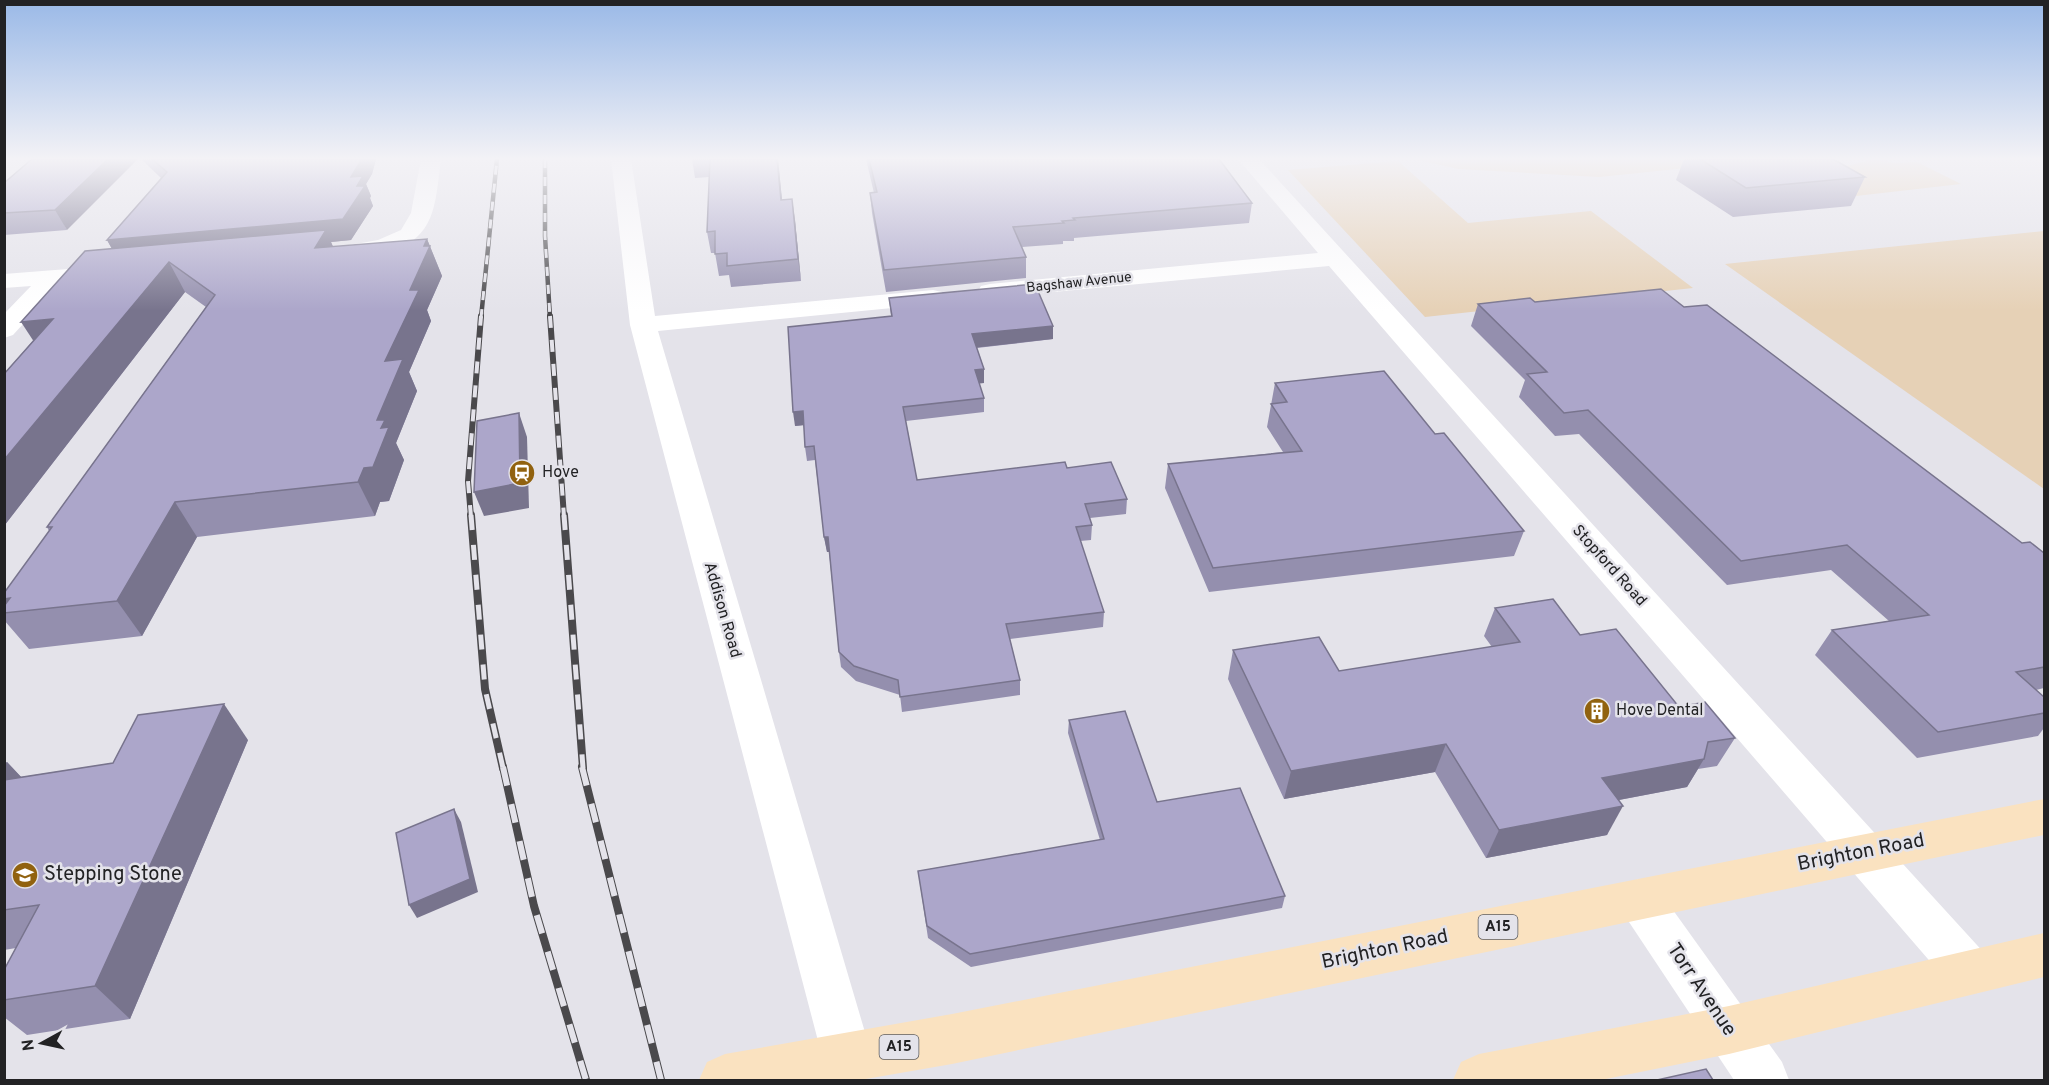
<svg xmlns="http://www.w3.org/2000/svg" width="2049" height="1085" font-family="Overpass,sans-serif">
<rect width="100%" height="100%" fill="#e4e3ea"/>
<!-- green -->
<g fill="#e6d1b6">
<polygon points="1414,159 1775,159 1599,177 1458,169"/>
<polygon points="1877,159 1895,163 1917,162 1961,184 1856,196 1833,169"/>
<polygon points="1398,161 1468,223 1591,211 1693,288 1425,317 1288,170"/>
<polygon points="2044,231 2044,489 1725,264"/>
</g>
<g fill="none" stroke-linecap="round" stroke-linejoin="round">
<!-- minor -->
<g fill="#fff" fill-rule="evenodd">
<path d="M 421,159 L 441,159 C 435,203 437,239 387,252 C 375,255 362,258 350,255 L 346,250 L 350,245 L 378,240 L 401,230 L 411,213 Z"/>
<polygon points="611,159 631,159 655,316 933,290 942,292 945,297 942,302 933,304 658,331 872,1056 865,1074 848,1080 829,1074 822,1056 630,325"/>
<polygon points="1238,159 1259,159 1987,956 1994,972 1987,988 1970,994 1953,988 1329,266 990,298 981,296 978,291 981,286 990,284 1318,253"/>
<polygon points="106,266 114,268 118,273 114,278 60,284 13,335 4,338 4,314 31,286 4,288 4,274"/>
<polygon points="1639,879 1655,885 1782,1062 1789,1080 1734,1080 1623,913 1617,899 1623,885"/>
</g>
<!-- primary -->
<g fill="#fae2c0" fill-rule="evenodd">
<polygon points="2044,799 2044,835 952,1064 860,1080 699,1080 707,1062 725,1054 952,1014"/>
<polygon points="2044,933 2044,977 1729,1054 1601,1080 1453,1080 1461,1062 1479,1054 1729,1006"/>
</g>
<defs>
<g id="rail-far3">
<polyline points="545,159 545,236 550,318"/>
<polyline points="481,318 497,159"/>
</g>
<g id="rail-far2">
<polyline points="550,316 564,517"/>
<polyline points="471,517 468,481 481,316"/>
</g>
<g id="rail-far1">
<polyline points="471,515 485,689 503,768"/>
<polyline points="564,515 583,768"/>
</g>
<g id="rail">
<polyline points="503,767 534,906 586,1080"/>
<polyline points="582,767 661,1080"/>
</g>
</defs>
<!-- rail-far3 casing -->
<use href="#rail-far3" stroke="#4a494c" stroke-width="4.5"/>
<!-- rail-far2 casing -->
<use href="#rail-far2" stroke="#4a494c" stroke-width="6"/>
<!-- rail-far1 casing -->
<use href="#rail-far1" stroke="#4a494c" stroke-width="8"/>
<!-- rail casing -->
<use href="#rail" stroke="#4a494c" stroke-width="8"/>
<!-- rail-far3 -->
<use href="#rail-far3" stroke="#e4e3ea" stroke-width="3" stroke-dasharray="9" stroke-linecap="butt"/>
<!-- rail-far2 -->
<use href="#rail-far2" stroke="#e4e3ea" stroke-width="4" stroke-dasharray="12" stroke-linecap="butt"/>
<!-- rail-far1 -->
<use href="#rail-far1" stroke="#e4e3ea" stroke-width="5" stroke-dasharray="15" stroke-linecap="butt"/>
<!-- rail -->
<use href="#rail" stroke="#e4e3ea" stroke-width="6" stroke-dasharray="19" stroke-linecap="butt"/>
</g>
<!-- wall -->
<g fill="#948fae">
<polygon points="32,159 67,230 4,235 4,183"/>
<polygon points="141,159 376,159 372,174 366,184 371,196 370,198 373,206 351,240 331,242 333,247 427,239 442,276 427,310 431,321 409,372 417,391 396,443 404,460 389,501 380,502 375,516 197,537 142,636 29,649 4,620 4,613 49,531 47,527 206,307 185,292 4,526 4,374 112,249 107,240 161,178"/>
<polygon points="692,159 778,159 782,200 795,220 801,281 731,287 729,275 719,276 715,253 711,253 707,232 709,177 695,178"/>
<polygon points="866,159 1219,159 1252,203 1249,223 1074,238 1074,241 1063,241 1063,244 1022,247 1026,257 1026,278 886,292 872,213 870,193 874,193"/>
<polygon points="1684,159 1833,159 1865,177 1851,206 1733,217 1676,180"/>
<polygon points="889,298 1053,339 977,348 984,369 984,383 979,383 984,398 984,412 906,421 917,480 1067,468 1127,499 1126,514 1090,518 1092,525 1091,540 1080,541 1104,612 1103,627 1010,639 1020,680 1020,695 902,712 900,695 856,681 841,667 839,652 829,552 827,552 824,537 815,460 807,461 805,447 804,425 795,426 891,316"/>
<polygon points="1535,302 1684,307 2022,543 2044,553 2044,688 2036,690 2044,697 2044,728 2038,736 1917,758 1815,655 1832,630 1889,621 1831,570 1727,585 1579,434 1555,436 1519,397 1525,380 1471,326 1478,304"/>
<polygon points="1275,383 1435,434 1524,531 1514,556 1209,592 1165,488 1168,464 1283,452 1267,427"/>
<polygon points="1495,608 1580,635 1679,707 1735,738 1717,766 1698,769 1687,787 1619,800 1607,835 1486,858 1435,772 1284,799 1228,679 1233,650 1339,671 1492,647 1484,636"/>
<polygon points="1069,720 1157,802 1285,896 1282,908 971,967 928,938 918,871 1100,840 1068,733"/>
<polygon points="248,740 130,1019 27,1035 4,1017 4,970 16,948 4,950 4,763 7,762 21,777 113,763"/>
</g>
<!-- shaded-wall -->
<g fill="#78748d">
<polygon points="108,159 138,159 67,230 55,210"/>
<polygon points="362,159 376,159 372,174 366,184 371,196 370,198 373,206 351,240 331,242 339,260 315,248 119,261 107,240"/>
<polygon points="777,159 778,159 784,221 781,200"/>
<polygon points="792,199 795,220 801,281 798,259"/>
<polygon points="427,239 442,276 427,310 431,321 409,372 417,391 396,443 404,460 389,501 380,502 375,516 358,482 377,420 385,361 424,246"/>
<polygon points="169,262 185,292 4,526 4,460"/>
<polygon points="53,319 42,354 21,322"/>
<polygon points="1053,326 1053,339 972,348 972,334"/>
<polygon points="984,369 984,383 976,384 975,370"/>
<polygon points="803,411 805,425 795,426 793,412"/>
<polygon points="519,413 527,437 529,508 484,516 474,492"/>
<polygon points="175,502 197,537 142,636 117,601"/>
<polygon points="824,537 828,537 830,552 827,552"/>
<polygon points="10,598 4,606 4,599"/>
<polygon points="224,704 248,740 130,1019 95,986"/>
<polygon points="1446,744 1435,772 1284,799 1291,771"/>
<polygon points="1704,759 1687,787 1587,806 1602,778"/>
<polygon points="7,762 40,797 4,791 4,766"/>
<polygon points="1623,806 1607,835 1486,858 1499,830"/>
<polygon points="454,809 461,822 478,892 417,918 409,905"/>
</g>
<!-- building -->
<g fill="#aca6ca" stroke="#78748d" stroke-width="1.5">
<polygon points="32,159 108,159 55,210 4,213 4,183"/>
<polygon points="152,159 362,159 351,177 363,176 357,186 365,186 343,219 107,240 167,172"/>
<polygon points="710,159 777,159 781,200 792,199 798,259 727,266 727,253 715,254 715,231 707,232"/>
<polygon points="869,159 1219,159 1252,203 1073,218 1075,220 1062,221 1064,223 1013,227 1026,257 884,270 870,193 877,192"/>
<polygon points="1700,159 1833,159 1865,177 1746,188"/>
<polygon points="326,230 315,248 427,239 424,246 430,246 410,290 419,290 385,361 403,359 377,420 385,420 381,428 389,427 373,467 364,468 358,482 175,502 117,601 4,613 4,606 10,598 4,599 4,593 52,527 47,527 215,295 169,262 4,460 4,374 53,319 21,322 85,251"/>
<polygon points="1035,284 1053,326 972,334 984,369 975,370 984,398 903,407 917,480 1065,462 1067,468 1111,462 1127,499 1085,504 1092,525 1076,527 1104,612 1006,624 1020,680 900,697 898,680 854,666 839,652 828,537 824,537 814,446 805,447 803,411 793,412 788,327 892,316 889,298"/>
<polygon points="1661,289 1684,307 1707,305 2022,543 2030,542 2044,553 2044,667 2016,672 2044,697 2044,713 1938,732 1832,630 1929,615 1847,545 1741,561 1588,410 1564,413 1527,374 1547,372 1478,304 1530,298 1535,302"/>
<polygon points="1384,371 1435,434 1444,433 1524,531 1213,568 1168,464 1302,451 1271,404 1287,402 1275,383"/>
<polygon points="519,413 520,483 474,492 477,421"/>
<polygon points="1553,599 1580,635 1616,629 1679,707 1705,702 1735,738 1708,742 1704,759 1602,778 1623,806 1499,830 1446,744 1291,771 1233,650 1319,637 1339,671 1520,642 1495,608"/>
<polygon points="224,704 95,986 4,1000 4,970 39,905 4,910 4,780 113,763 138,715"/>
<polygon points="1125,711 1157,802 1240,788 1285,896 970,954 927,926 918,871 1104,839 1069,720"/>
<polygon points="454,809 470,879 409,905 396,833"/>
<polygon points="1706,1069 1713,1080 1657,1080"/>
</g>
<!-- sky -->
<linearGradient id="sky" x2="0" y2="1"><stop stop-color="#9ab9e7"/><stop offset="0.51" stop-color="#f3f2f6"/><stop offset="1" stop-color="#f3f2f6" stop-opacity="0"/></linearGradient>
<rect width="2049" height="311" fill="url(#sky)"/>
<!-- icons -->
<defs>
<symbol id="station-disc" viewBox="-11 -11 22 22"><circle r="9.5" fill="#91620f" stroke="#e4e3ea"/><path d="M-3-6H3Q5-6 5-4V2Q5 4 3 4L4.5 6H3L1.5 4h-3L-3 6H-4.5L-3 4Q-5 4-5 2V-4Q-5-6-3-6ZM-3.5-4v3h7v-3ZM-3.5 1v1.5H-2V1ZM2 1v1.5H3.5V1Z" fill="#fff"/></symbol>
<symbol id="building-disc" viewBox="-11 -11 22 22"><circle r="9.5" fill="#91620f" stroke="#e4e3ea"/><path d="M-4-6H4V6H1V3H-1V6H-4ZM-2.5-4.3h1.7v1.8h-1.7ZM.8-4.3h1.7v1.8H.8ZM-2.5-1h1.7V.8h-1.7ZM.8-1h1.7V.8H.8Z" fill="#fff"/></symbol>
<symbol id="school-disc" viewBox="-11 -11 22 22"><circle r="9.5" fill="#91620f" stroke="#e4e3ea"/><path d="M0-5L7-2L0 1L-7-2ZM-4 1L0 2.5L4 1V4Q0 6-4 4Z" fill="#fff"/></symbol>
</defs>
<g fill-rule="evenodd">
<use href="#station-disc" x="507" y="458" width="30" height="30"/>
<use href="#building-disc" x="1582" y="696" width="30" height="30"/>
<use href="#school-disc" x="10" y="860" width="30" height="30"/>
</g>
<g text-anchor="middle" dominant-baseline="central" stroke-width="5" stroke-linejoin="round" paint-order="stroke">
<!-- far-street labels -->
<g font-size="14" fill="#222224" stroke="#e4e3ea">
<text transform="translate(1079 283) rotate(-6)">Bagshaw Avenue</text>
</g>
<!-- shield labels -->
<g fill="#e4e3ea" stroke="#5c5c5f" stroke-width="1.5">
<rect x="1478.5" y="915" width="39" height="24" rx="4.5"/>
<rect x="879.5" y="1035" width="39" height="24" rx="4.5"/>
</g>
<g font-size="15" font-weight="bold" fill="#222224">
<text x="1498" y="927">A15</text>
<text x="899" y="1047">A15</text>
</g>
<!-- poi labels -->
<g font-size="16" fill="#222224" stroke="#e4e3ea" text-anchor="start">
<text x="542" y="473">Hove</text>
<text x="1616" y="711">Hove Dental</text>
</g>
<!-- street labels -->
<g font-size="16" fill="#222224" stroke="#e4e3ea">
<text transform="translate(1609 566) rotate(48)">Stopford Road</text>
<text transform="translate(722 610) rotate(74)">Addison Road</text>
</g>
<!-- near-street labels -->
<g font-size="20" fill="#222224" stroke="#e4e3ea">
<text transform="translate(1861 853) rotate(-11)">Brighton Road</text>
<text transform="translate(1385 950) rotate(-12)">Brighton Road</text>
<text transform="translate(1701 990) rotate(56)">Torr Avenue</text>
</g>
<!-- near-poi labels -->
<g font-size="20" fill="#222224" stroke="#e4e3ea" text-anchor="start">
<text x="44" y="875">Stepping Stone</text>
</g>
</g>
<!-- border -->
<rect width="2049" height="1085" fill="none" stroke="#222224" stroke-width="12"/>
<!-- north arrow -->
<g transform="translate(42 1043) rotate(262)" stroke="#e4e3ea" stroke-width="4.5" paint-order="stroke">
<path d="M0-4.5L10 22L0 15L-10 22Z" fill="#222224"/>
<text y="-9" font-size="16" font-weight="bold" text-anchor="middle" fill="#222224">N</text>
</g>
</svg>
